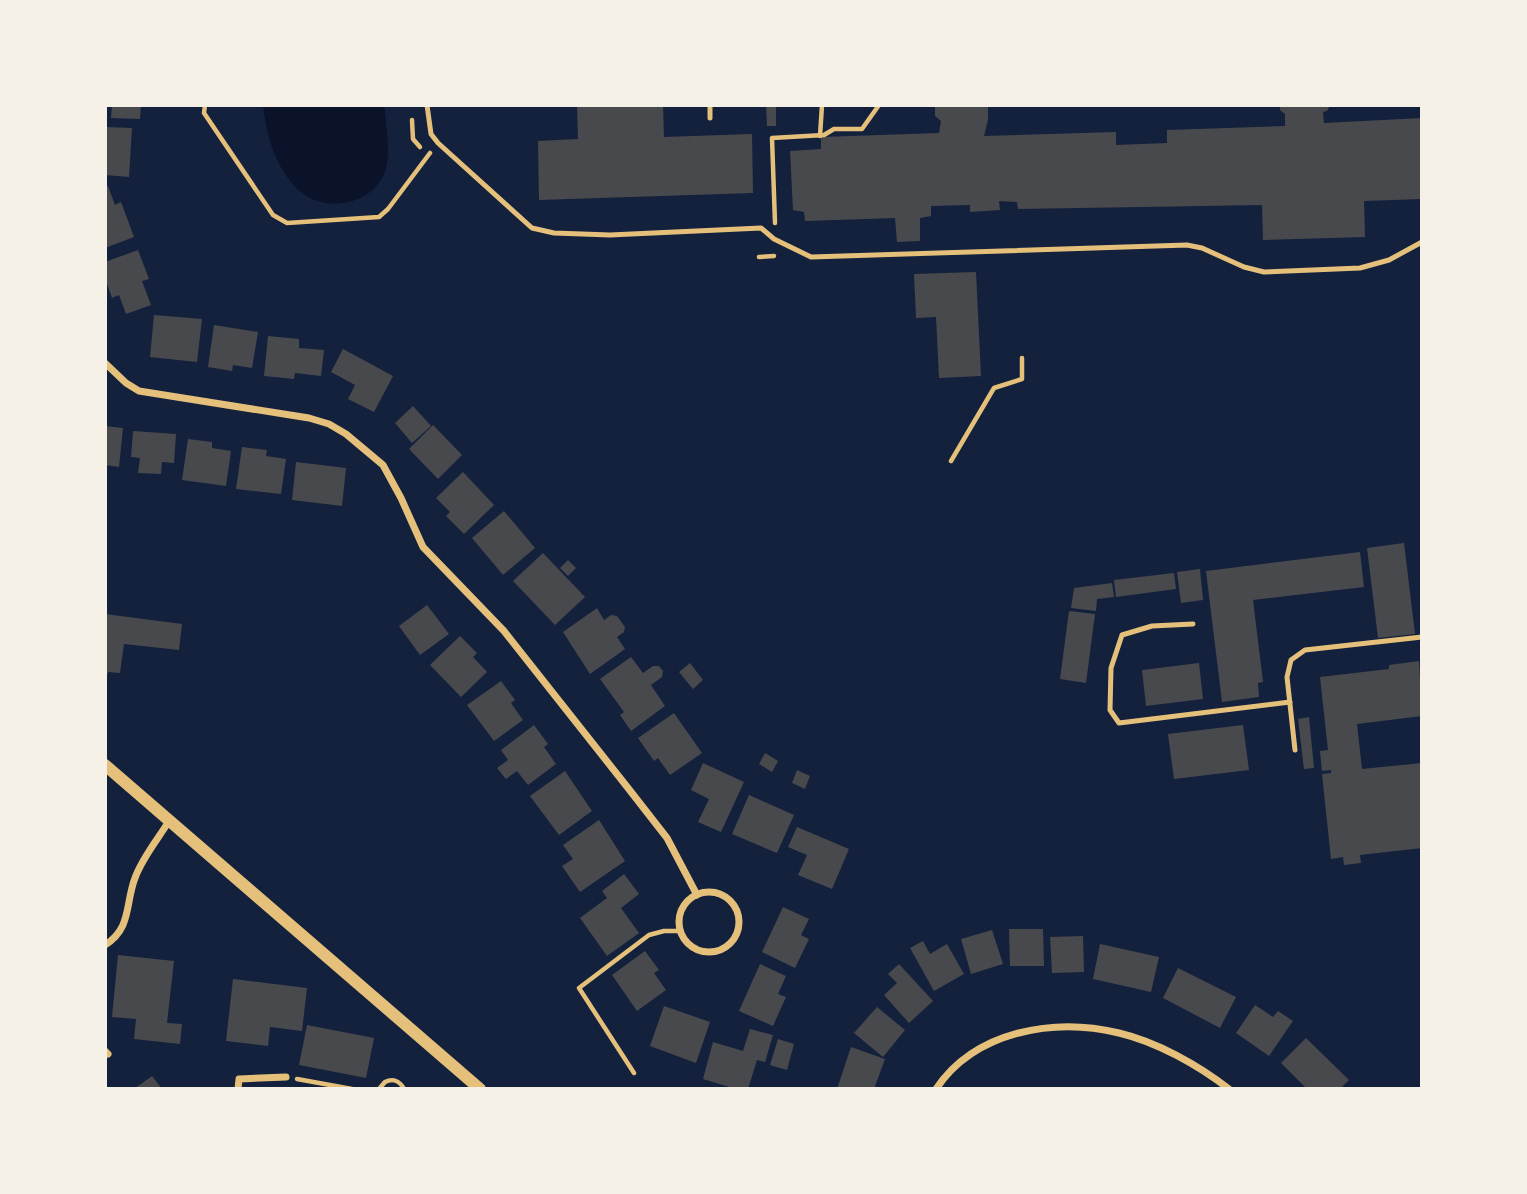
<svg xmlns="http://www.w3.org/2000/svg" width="1527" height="1194" font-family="'Zilla Slab',serif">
<rect width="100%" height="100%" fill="#14213d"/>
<!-- water -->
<path fill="#0b132b" d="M 263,105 L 384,105 C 386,121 390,149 387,164 C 380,203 329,215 301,192 C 276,171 266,135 263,105 Z"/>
<!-- building -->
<g fill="#48494c">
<polygon points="112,105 141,105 140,119 111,118"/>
<polygon points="577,105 663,105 664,137 752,134 753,193 539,200 538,141 578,139"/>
<polygon points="766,105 776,105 776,126 767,126"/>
<polygon points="935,105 988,105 988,120 984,136 1116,132 1116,145 1167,143 1167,130 1285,126 1285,114 1280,110 1280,105 1330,105 1327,111 1323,112 1324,123 1422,118 1422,199 1364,201 1365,237 1263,240 1262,205 1018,209 1017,202 999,201 1000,210 970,212 970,205 931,206 931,216 920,218 920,241 897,242 895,218 805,221 804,212 793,210 790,151 821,149 821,137 939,133 941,121 935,116"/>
<polygon points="105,127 132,128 129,177 105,175"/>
<polygon points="108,186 115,205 121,202 134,237 105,248 105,187"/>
<polygon points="138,250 149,279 142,281 151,305 126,314 119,295 112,298 105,278 105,262"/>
<polygon points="976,272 981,376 939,378 936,317 916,318 914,274"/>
<polygon points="154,315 202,319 197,362 150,357"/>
<polygon points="214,325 258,332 252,368 233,365 232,371 208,367"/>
<polygon points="268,336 299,339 299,348 324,350 321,376 295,373 294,379 264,376"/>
<polygon points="343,349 393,376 374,412 348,399 355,385 331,372"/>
<polygon points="413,406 431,426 412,443 395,423"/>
<polygon points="433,425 462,455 438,479 409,449"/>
<polygon points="105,426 123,428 119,467 105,465"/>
<polygon points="133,431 176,434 174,463 162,462 161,474 138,473 140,458 131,457"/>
<polygon points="188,439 212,442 212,448 231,451 226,486 182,480"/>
<polygon points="242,447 267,450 266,456 286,459 281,494 236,489"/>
<polygon points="296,462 346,468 342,506 292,500"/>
<polygon points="463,472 494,505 464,534 446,516 450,512 436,498"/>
<polygon points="504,511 535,548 503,575 472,538"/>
<polygon points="1404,543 1415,634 1378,638 1367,548"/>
<polygon points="1360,552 1364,587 1253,600 1263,682 1258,683 1259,697 1222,702 1206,571"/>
<polygon points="543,553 585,597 555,625 513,581"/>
<polygon points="568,560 576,568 568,576 560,568"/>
<polygon points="1200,569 1203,600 1181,603 1177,572"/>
<polygon points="1174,573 1176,589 1116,597 1114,580"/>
<polygon points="1112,583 1114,597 1097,599 1096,611 1071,608 1074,588"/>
<polygon points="427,605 449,634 420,655 399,626"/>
<polygon points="597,608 604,620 611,615 617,616 625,627 624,632 617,637 625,649 590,674 563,632"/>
<polygon points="1069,611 1095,614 1086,683 1060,679"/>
<polygon points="105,614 182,624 179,650 124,644 120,673 108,672 105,684"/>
<polygon points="460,636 477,653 473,657 487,672 461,697 430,665"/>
<polygon points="631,657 643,673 653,666 659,666 663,671 662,677 651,685 665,706 631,731 620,715 624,712 600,679"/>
<polygon points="1419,661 1422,716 1357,724 1362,769 1422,763 1422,848 1360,855 1361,863 1344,865 1343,857 1331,859 1322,774 1331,773 1331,770 1322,771 1320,751 1328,750 1320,677 1389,669 1389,665"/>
<polygon points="690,663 703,680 693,689 679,672"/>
<polygon points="1199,663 1203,699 1146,706 1142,670"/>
<polygon points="501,681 515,700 511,703 523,720 494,741 467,705"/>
<polygon points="674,713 702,753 670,775 658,758 654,761 638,738"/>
<polygon points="1309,717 1314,768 1304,769 1298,719"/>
<polygon points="534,725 548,744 544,747 556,764 528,785 517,771 506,779 497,768 508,760 501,750"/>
<polygon points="1243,725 1249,770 1174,779 1168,734"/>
<polygon points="765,753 778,761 772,772 759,764"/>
<polygon points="703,763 744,782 721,832 698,822 709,799 691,790"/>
<polygon points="797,770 810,776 805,789 792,783"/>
<polygon points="565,771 592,811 559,835 530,796"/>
<polygon points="749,795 794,815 777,853 732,834"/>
<polygon points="599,820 625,861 580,892 562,866 573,859 563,845"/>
<polygon points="797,827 849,849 832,889 798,875 807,855 788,847"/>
<polygon points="624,874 639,894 621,908 639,933 607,956 580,918 607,898 602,891"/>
<polygon points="783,907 809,919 801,935 809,939 795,968 762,952"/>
<polygon points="1009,929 1043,929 1044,966 1010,966"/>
<polygon points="992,930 1003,964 971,974 961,939"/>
<polygon points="1083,936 1084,972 1052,973 1050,937"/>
<polygon points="923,941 930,954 947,944 964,974 934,991 910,948"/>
<polygon points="1100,944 1159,957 1151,992 1093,979"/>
<polygon points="645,951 659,970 654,973 666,990 637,1011 612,975"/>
<polygon points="118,955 174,961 167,1023 182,1024 180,1044 134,1039 136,1019 112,1017"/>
<polygon points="760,964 786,976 778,994 786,997 773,1026 739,1011"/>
<polygon points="899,964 933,1001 909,1023 884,995 897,983 888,974"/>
<polygon points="1178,968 1236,997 1220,1028 1163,998"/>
<polygon points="233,979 307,988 302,1031 270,1027 268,1046 226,1041"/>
<polygon points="1255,1005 1273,1017 1278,1011 1293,1021 1269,1056 1236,1033"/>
<polygon points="664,1006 710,1022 696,1063 650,1046"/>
<polygon points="877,1007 905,1030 883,1057 854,1033"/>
<polygon points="307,1025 374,1038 366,1078 299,1065"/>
<polygon points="750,1029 773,1035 765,1062 757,1060 748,1089 736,1089 703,1079 713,1042 743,1051"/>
<polygon points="1306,1038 1349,1080 1340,1089 1307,1089 1281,1063"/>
<polygon points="778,1039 794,1044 787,1070 770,1065"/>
<polygon points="851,1047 885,1059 874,1089 837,1089"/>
<polygon points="152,1076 162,1089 134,1089"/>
</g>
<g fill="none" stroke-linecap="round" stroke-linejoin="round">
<!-- path -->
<g stroke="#e5c07b" stroke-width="4.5">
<polyline points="205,105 204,113 273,215 287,223 379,217 388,209 430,153"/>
<polyline points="412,120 413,139 420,147"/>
<polyline points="820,136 822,105"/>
<polyline points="775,223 772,138 824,135 834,129 862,129 879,105"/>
<polyline points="759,257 774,256"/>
<polyline points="951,461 994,388 1022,379 1022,358"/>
<polyline points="634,1073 579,988 649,935 664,931 680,931"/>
<polyline points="297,1079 352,1089"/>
<path d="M 379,1089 L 385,1082 C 393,1078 400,1081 404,1089"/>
</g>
<!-- service -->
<g stroke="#e5c07b" stroke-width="5">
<polyline points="427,105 431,134 438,143 532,228 554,233 610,235 761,228 774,239 811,257 1187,245 1202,248 1244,267 1264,272 1360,268 1389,260 1422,242"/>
<polyline points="710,105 710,118"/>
<polyline points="1193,624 1152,626 1122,635 1111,668 1110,710 1119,723 1290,702"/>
<polyline points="1295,750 1287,677 1291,660 1305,650 1422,637"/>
</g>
<!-- minor -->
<g stroke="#e5c07b" stroke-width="7">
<polyline points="105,363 126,383 139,391 309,418 329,424 346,434 383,465 401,498 423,547 504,631 628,788 667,838 697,895"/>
<circle cx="709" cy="922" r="30"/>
<path d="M 105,945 C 132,928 125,904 135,878 C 142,858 158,839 169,821"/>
<polyline points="105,1051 108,1054"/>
<polyline points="238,1089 239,1079 286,1077"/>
<path d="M 936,1089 C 975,1031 1054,1017 1119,1033 C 1157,1042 1198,1065 1229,1089"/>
</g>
<!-- tertiary -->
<polyline stroke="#e5c07b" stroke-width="12" points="105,765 480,1089"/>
</g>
<!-- border -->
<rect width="1527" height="1194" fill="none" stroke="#f6f1e7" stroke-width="214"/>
</svg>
